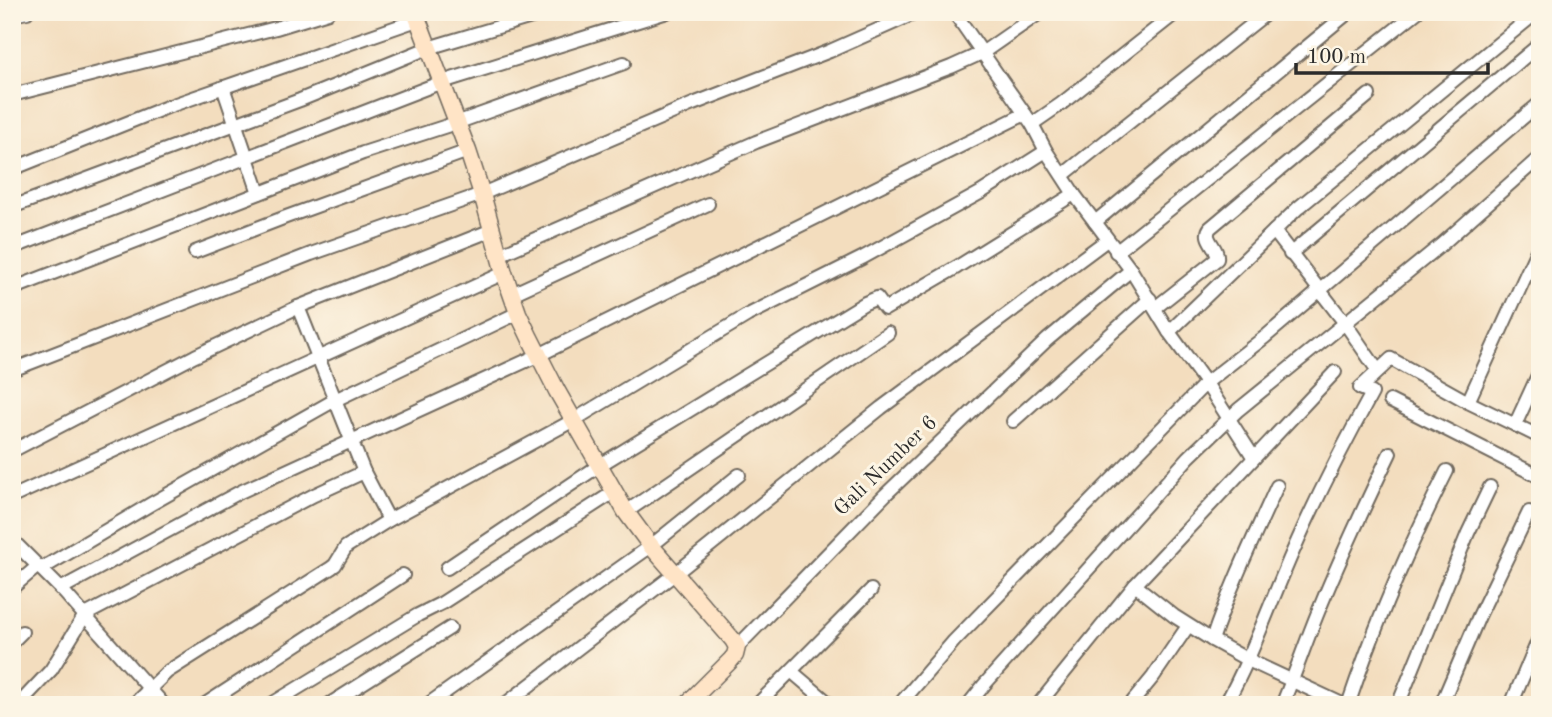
<svg xmlns="http://www.w3.org/2000/svg" width="1552" height="717" font-family="'Old Standard TT',serif">
<rect width="100%" height="100%" fill="#fcf5e5"/>
<filter id="ink" filterUnits="userSpaceOnUse"><feTurbulence type="fractalNoise" baseFrequency=".0143" numOctaves="2"/><feDisplacementMap in="SourceGraphic" scale="14" xChannelSelector="R" yChannelSelector="G"/><feConvolveMatrix kernelMatrix="1 2 1 2 8 2 1 2 1" color-interpolation-filters="sRGB"/></filter>
<filter id="wash" filterUnits="userSpaceOnUse"><feTurbulence type="fractalNoise" baseFrequency=".00686" numOctaves="4" result="noise"/><feDisplacementMap in="SourceGraphic" scale="28" xChannelSelector="R" yChannelSelector="G"/><feGaussianBlur stdDeviation="1.57" result="paint"/><feColorMatrix in="noise" values="0 0 0 0 0 0 0 0 0 0 0 0 0 0 0 0 0 1.4 0 .05"/><feComposite in="paint" operator="in"/></filter>
<g filter="url(#wash)">
<rect width="100%" height="100%" fill="#f3ddbe"/>
</g>
<g filter="url(#ink)">
<g fill="none" stroke-linecap="round" stroke-linejoin="round">
<defs>
<g id="street">
<polyline points="954,12 1032,124 1046,151 1074,194 1131,270 1169,332 1206,383 1254,458"/>
<polyline points="12,15 27,12"/>
<polyline points="223,87 259,193"/>
<polyline points="12,95 276,28 328,12"/>
<polyline points="1032,124 1061,104 1177,12"/>
<polyline points="12,169 167,107 417,20"/>
<polyline points="1063,175 1268,12"/>
<polyline points="12,207 300,100 428,48 548,12"/>
<polyline points="1095,222 1349,12"/>
<polyline points="1274,231 1345,323 1378,371"/>
<polyline points="12,248 442,82 667,12"/>
<polyline points="195,252 286,217 468,151"/>
<polyline points="1116,252 1417,12"/>
<polyline points="1290,254 1540,44"/>
<polyline points="499,255 756,142 951,67 982,53 1041,12"/>
<polyline points="12,289 363,153 456,123 624,63"/>
<polyline points="512,294 708,204"/>
<polyline points="298,307 364,472 389,520"/>
<path d="M 1155,308 L 1217,259 C 1219,247 1202,239 1210,228 L 1369,95"/>
<polyline points="1169,332 1298,208 1537,12"/>
<polyline points="12,370 311,254 482,194 693,104 830,51 918,12"/>
<polyline points="1390,401 1540,477"/>
<polyline points="1468,402 1540,244"/>
<polyline points="1013,421 1150,299"/>
<polyline points="1515,425 1540,371"/>
<polyline points="12,451 195,356 298,307 492,230"/>
<polyline points="12,497 504,273"/>
<polyline points="626,512 888,333"/>
<polyline points="12,540 63,591 164,705"/>
<polyline points="447,568 600,465 865,303 877,298 885,309 957,267 1074,194"/>
<polyline points="41,569 151,504 335,400 518,313"/>
<polyline points="1135,585 1174,616 1212,640 1248,660 1344,705"/>
<polyline points="12,588 38,566"/>
<polyline points="63,591 62,588 240,492 539,355 1025,114"/>
<path d="M 1212,640 C 1230,587 1254,537 1277,486"/>
<polyline points="12,642 22,632"/>
<polyline points="737,647 885,495 1047,340 1131,270"/>
<polyline points="791,671 831,705"/>
<polyline points="18,705 51,670 85,615 314,495 364,472"/>
<polyline points="133,705 167,672 331,568 335,565 346,547 389,520 574,420 748,315 862,258 980,193 1046,151"/>
<polyline points="204,705 403,575"/>
<polyline points="270,705 418,615 442,603 614,492"/>
<polyline points="328,705 450,628"/>
<polyline points="427,705 651,546 739,475"/>
<polyline points="504,705 676,573 881,408 1107,240"/>
<polyline points="757,705 871,590"/>
<polyline points="899,705 954,641 1206,383 1265,337 1540,103"/>
<polyline points="968,705 984,685 1189,457 1238,410 1441,245 1540,157"/>
<polyline points="1038,705 1135,585 1335,372"/>
<polyline points="1130,705 1153,677 1188,626"/>
<path d="M 1225,705 C 1248,664 1264,620 1282,577 C 1308,514 1339,453 1372,393 L 1360,388 L 1391,359 L 1468,402 L 1540,437"/>
<path d="M 1282,705 C 1296,672 1307,638 1321,605 C 1342,554 1366,503 1390,453"/>
<path d="M 1348,705 C 1375,625 1409,546 1447,471"/>
<polyline points="1398,705 1468,533 1490,487"/>
<polyline points="1441,705 1479,616 1529,512"/>
<polyline points="1511,705 1540,636"/>
</g>
<polyline id="secondary" points="415,12 468,151 482,194 504,273 518,313 530,338 557,391 626,512 651,546 733,640 737,647 735,655 730,661 686,705"/>
</defs>
<!-- street casing -->
<use href="#street" stroke="#71695e" stroke-width="16"/>
<!-- secondary casing -->
<use href="#secondary" stroke="#71695e" stroke-width="19"/>
<!-- street -->
<use href="#street" stroke="#fff" stroke-width="12"/>
<!-- secondary -->
<use href="#secondary" stroke="#ffe4c6" stroke-width="16"/>
</g>
</g>
<g text-anchor="middle" dominant-baseline="central" stroke-width="6" stroke-linejoin="round" paint-order="stroke">
<!-- street labels -->
<g font-size="21" fill="#2b2b2b" stroke="#fcf5e5">
<text transform="translate(886 466) rotate(-44)">Gali Number 6</text>
</g>
</g>
<!-- margin -->
<rect width="1552" height="717" fill="none" stroke="#fcf5e5" stroke-width="42"/>
<!-- scale -->
<path d="M1296 63v10h192v-10" fill="none" stroke="#2b2b2b" stroke-width="3.5"/>
<text x="1307" y="63" font-size="21" fill="#2b2b2b" stroke="#fcf5e5" stroke-width="5" paint-order="stroke">100 m</text>
</svg>
